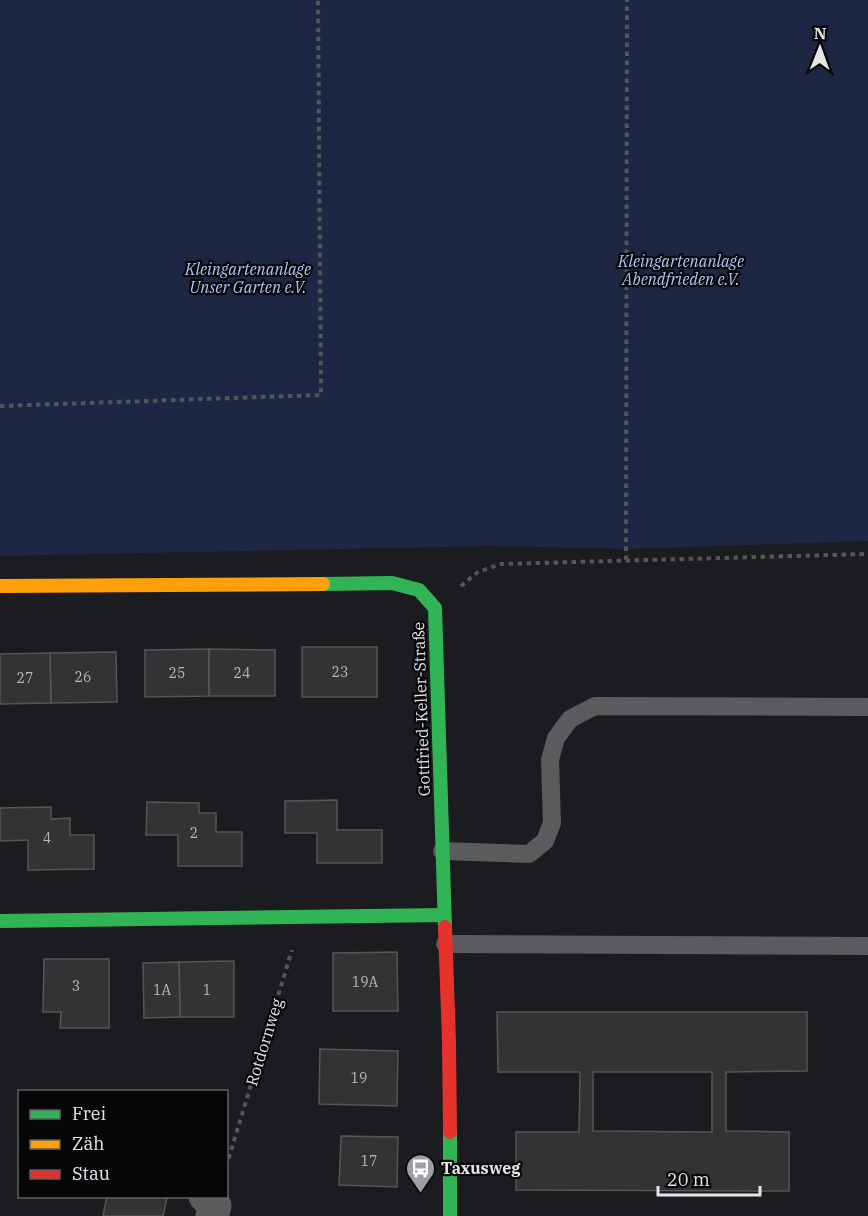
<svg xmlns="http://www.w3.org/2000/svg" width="868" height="1216" font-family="'IBM Plex Serif',serif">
<rect width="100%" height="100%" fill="#1a1c1f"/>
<!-- green -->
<polygon fill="#1d2744" points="0,0 868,0 868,541 628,549 493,546 0,556"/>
<!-- building -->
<g fill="#333" stroke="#555656" stroke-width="1.5" fill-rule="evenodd">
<rect x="302" y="647" width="75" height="50"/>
<polygon points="209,649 209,696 145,697 145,650"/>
<polygon points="209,649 275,650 275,696 209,696"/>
<polygon points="116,652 117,702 51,703 50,653"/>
<polygon points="50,653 51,703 0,704 0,654"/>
<polygon points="337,800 337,830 382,830 382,863 317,863 317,833 285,833 285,801"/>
<polygon points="147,802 199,803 199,813 216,813 216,832 242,832 242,866 178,866 178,835 146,835"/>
<polygon points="51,807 51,819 70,818 70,835 94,835 94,869 28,870 28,840 0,841 0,808"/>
<polygon points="397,952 398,1011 333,1011 333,953"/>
<polygon points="44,959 109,959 109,1028 60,1028 61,1012 43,1012"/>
<polygon points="234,961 234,1017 180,1017 179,962"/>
<polygon points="179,962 180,1017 144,1018 143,963"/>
<path d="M 497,1012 L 807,1012 L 807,1071 L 726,1072 L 726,1131 L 789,1132 L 789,1191 L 516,1190 L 516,1132 L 579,1132 L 580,1072 L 498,1072 ZM 593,1072 L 712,1072 L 712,1132 L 593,1131 Z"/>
<polygon points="320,1049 398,1051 397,1106 319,1104"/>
<polygon points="341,1136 398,1137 397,1187 339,1185"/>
<polygon points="107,1196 160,1196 167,1198 163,1216 103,1216"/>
</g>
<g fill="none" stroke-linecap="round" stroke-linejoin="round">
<!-- path -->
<g stroke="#565658" stroke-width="4" stroke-dasharray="4.5 4.5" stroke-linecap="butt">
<polyline points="0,406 321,395 318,0"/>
<polyline points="626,560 627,0"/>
<polyline points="461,586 478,572 501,564 868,554"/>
<polyline points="226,1167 292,950"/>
</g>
<!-- lane -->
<g stroke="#5b5b5d" stroke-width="18">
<polyline points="442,851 529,854 545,841 552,823 550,760 556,738 570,719 595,706 868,707"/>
<polyline points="445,944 868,946"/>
</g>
<!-- street -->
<polyline stroke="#5b5b5d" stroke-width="33" points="205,1196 215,1206 212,1216"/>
<!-- fast -->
<g stroke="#30b455" stroke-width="14">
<polyline points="323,584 392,583 419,590 435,608 445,927"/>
<polyline points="0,921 444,915"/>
<polyline points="450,1132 450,1216"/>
</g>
<!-- slow -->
<polyline stroke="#ff9f0a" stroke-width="14" points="0,586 323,584"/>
<!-- jam -->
<polyline stroke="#e5322d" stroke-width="14" points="445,927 449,1042 450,1132"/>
</g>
<!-- icons -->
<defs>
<symbol id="bus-pin" viewBox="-11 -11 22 30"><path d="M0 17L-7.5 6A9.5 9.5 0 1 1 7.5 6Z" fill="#9e9fa3" stroke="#060608"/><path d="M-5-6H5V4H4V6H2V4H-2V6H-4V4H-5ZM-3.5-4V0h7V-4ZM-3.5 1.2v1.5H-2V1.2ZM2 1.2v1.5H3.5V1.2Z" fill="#fff"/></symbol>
</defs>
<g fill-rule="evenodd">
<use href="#bus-pin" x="404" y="1152" width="33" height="45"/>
</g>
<g text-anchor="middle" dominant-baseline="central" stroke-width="4.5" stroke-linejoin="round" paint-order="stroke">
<!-- number labels -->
<g font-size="14" fill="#b8b9bc">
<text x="340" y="672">23</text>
<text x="177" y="673">25</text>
<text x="242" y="673">24</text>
<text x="83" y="677">26</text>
<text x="25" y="678">27</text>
<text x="194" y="833">2</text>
<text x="47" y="838">4</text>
<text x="365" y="982">19A</text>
<text x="76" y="986">3</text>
<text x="162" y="990">1A</text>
<text x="207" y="990">1</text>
<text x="359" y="1078">19</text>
<text x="369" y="1161">17</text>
</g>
<!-- park labels -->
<g font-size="16" font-style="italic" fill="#b3c7f7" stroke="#060608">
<text x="681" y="261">Kleingartenanlage<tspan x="681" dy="18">Abendfrieden e.V.</tspan></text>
<text x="248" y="269">Kleingartenanlage<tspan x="248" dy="18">Unser Garten e.V.</tspan></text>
</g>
<!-- street labels -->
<g font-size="16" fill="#e5e6ea" stroke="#060608">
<text transform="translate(421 709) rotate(-92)">Gottfried-Keller-Straße</text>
<text transform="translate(264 1042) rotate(-73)">Rotdornweg</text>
</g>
<!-- poi labels -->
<g font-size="16" font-weight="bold" fill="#e5e6ea" stroke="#060608" text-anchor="start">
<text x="441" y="1168">Taxusweg</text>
</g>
</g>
<!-- legend -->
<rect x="18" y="1090" width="210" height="108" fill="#060608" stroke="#5f6062" stroke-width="1.5"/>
<rect x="30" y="1110" width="30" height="9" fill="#30b455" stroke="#5f6062" stroke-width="1.5"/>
<text x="72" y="1120" font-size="18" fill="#e5e6ea">Frei</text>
<rect x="30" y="1140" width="30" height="9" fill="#ff9f0a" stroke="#5f6062" stroke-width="1.5"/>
<text x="72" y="1150" font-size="18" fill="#e5e6ea">Zäh</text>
<rect x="30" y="1170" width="30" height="9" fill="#e5322d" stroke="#5f6062" stroke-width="1.5"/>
<text x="72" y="1180" font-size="18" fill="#e5e6ea">Stau</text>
<!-- north arrow -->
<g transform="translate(820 48) rotate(1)" stroke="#060608" stroke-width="4.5" paint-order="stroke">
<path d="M0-4.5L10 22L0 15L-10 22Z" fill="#e5e6ea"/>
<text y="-9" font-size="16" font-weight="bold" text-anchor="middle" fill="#e5e6ea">N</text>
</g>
<!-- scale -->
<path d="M658 1186v9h102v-9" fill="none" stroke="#e5e6ea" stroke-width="3"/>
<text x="667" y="1186" font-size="18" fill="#e5e6ea" stroke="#060608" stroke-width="4.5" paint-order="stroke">20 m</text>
</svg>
